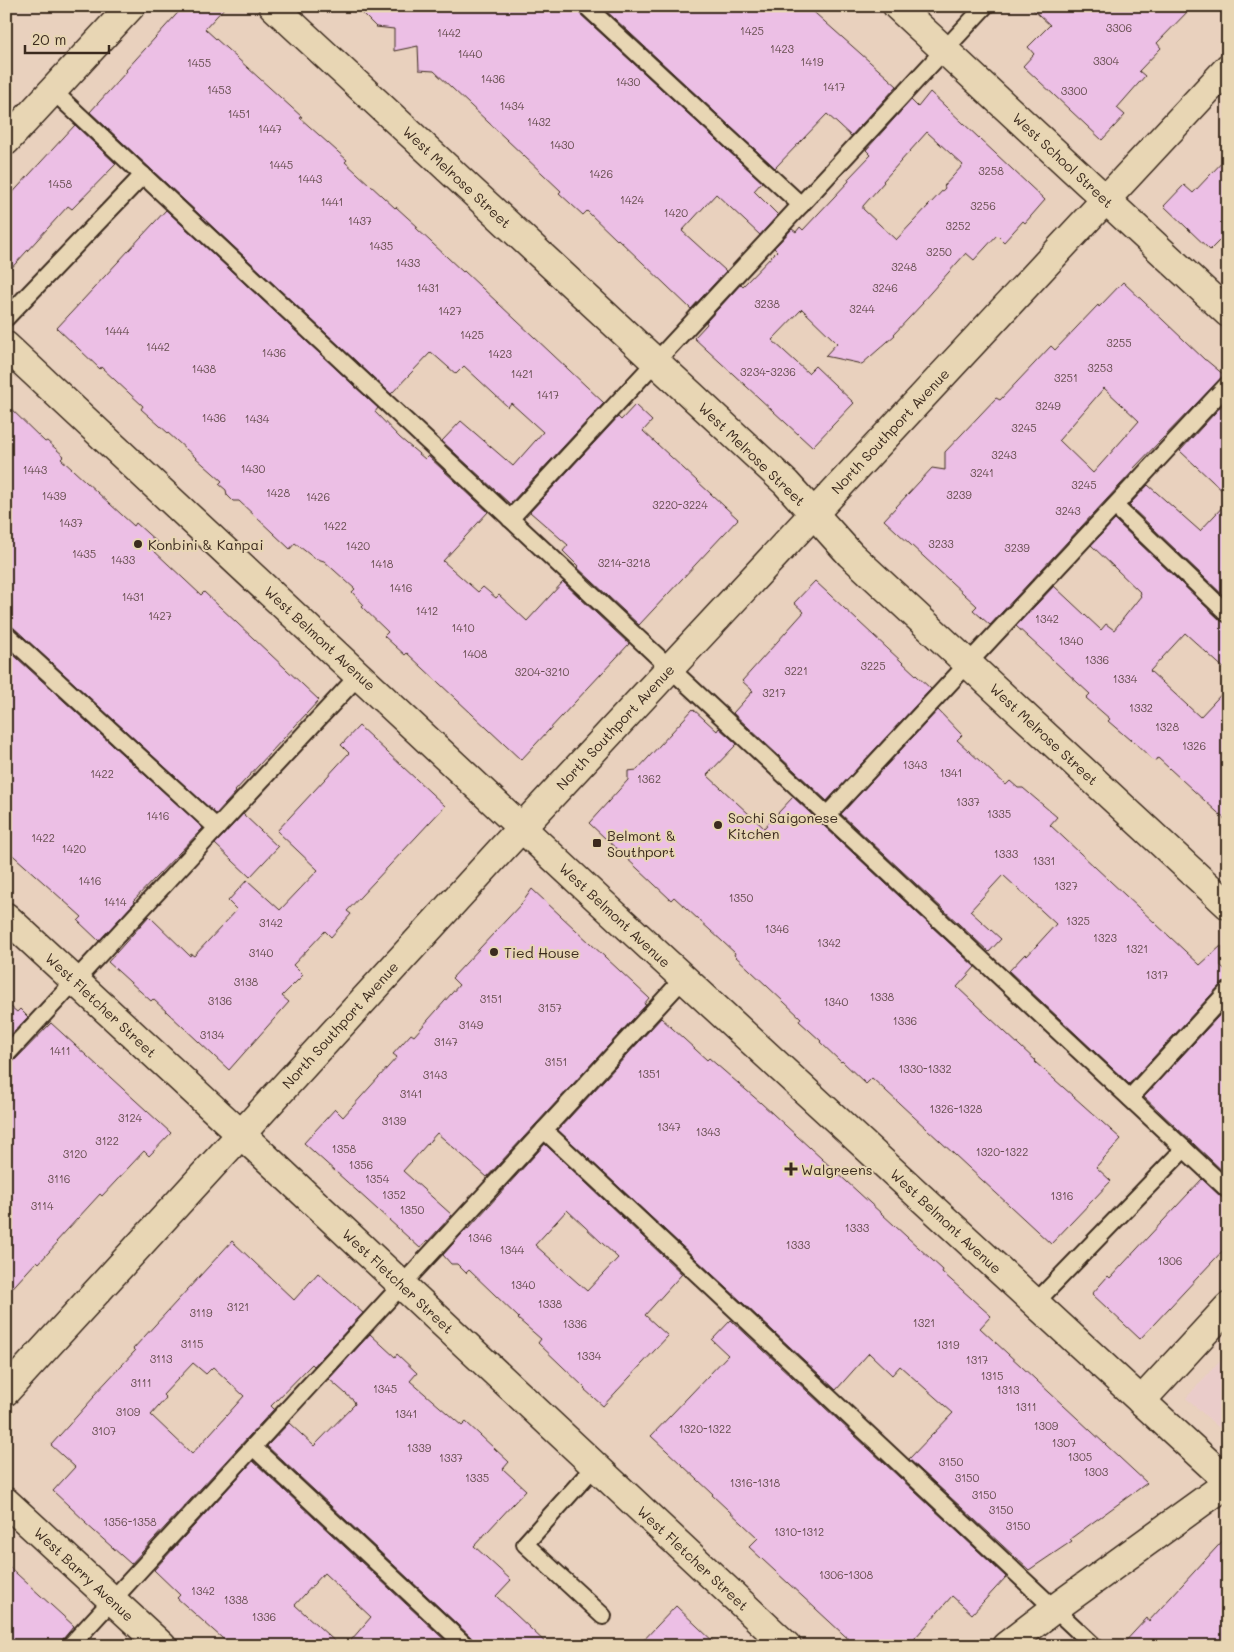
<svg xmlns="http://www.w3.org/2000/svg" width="1234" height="1652" font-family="Mali,sans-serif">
<rect width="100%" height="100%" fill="#e9d1be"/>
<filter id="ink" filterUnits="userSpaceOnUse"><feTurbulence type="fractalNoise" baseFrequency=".02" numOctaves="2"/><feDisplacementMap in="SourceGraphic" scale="10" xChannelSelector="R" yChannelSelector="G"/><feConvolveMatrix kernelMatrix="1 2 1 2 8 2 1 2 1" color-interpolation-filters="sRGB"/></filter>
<g filter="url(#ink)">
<!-- built -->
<polygon fill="#eaccca" points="1228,1352 1228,1436 1186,1398"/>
<!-- building -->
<g fill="#ecbfe5" stroke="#3b2a1e" fill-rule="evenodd">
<polygon points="184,6 226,6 205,29 302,117 300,118 347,160 345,162 395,208 396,207 418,227 416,228 463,272 464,271 604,403 510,504 442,441 461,421 513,466 543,432 511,403 508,407 464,366 456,374 431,352 391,394 90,112 127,71 126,70"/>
<polygon points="355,6 576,6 579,13 762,182 754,191 778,215 760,235 716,194 682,231 726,271 691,309 618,239 617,240 587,211 583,215 559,193 561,191 434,71 419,70 418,46 394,51 394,29 376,27"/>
<polygon points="601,6 807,6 897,86 851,136 827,114 775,168"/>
<polygon points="1029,6 1193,6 1157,43 1161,48 1139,71 1145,76 1117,108 1125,115 1102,140 1023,66 1034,54 1028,47 1050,25"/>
<path d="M 930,92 L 1045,200 L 1025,223 L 1023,221 L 1004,242 L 997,235 L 974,260 L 966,253 L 922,302 L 923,303 L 894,334 L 895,335 L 862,364 L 825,356 L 837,343 L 802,309 L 772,340 L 808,373 L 815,366 L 854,403 L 812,447 L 694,338 L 707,324 L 706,322 L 741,284 L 743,286 L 777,251 L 774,248 L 792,229 L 796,232 L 800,227 L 803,230 L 849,181 L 848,179 L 871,155 L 866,150 L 911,100 L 918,107 ZM 927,132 L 963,165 L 944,186 L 945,188 L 896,240 L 863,209 L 863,206 L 884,182 L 883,181 Z"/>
<polygon points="75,125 116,164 72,209 68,206 6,274 6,200"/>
<polygon points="1228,156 1228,232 1210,250 1164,206 1184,185 1193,193"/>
<polygon points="166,210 378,408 375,412 400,438 425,459 428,456 488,512 443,561 478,592 483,587 496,598 499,595 527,621 563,582 629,644 521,760 407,653 405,655 384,636 388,632 362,607 364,605 352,592 355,589 324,561 314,558 295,543 290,549 239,501 233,501 227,495 226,490 219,484 222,481 141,409 143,406 101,367 100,369 57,328"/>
<path d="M 1123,282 L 1205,360 L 1206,360 L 1224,375 L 1132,470 L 1133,471 L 990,625 L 973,610 L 977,606 L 884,520 L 932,468 L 945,470 L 945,452 L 996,398 L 1000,400 L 1051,346 L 1055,350 L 1098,305 L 1099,307 ZM 1104,388 L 1139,421 L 1093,473 L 1059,440 Z"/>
<polygon points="1225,402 1228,404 1228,496 1180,451"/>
<polygon points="6,404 45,442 47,441 64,456 61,459 134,526 136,523 158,543 152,549 201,595 204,592 319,700 235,791 236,792 216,814 13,627 6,624"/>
<polygon points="635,405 652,421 643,431 738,519 639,625 577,567 578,566 563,551 568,545 530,512 618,417 621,420"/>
<polygon points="1148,485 1200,531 1228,501 1228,600 1129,505"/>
<polygon points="1115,520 1221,621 1228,624 1228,672 1185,633 1150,671 1200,717 1228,687 1228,822 1158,758 1154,761 1131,739 1130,740 1108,721 1110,719 1086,698 1090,694 1016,626 1054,586 1101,630 1106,624 1114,630 1141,596 1140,595 1141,593 1091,545"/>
<polygon points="815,581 931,689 827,801 733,713 753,691 742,681 804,612 794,603"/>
<polygon points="6,648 203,828 133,901 135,902 99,941 78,921 82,917 6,849"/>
<polygon points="693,709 717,731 719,728 737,744 707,775 764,828 793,797 975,967 957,987 1036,1061 1035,1062 1121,1139 1096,1167 1111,1181 1051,1244 872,1078 866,1084 842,1061 841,1062 820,1042 821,1041 799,1021 801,1018 734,955 735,953 674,897 671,900 589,823 628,780 628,771 637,770"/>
<polygon points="938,710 962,735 957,740 1006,785 1010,781 1018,788 1023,788 1057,817 1050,825 1200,965 1221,946 1221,966 1228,972 1228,981 1221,984 1129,1084 1009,971 1025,954 1027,956 1056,924 1003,875 970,911 1001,939 989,952 841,814"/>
<polygon points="359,726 445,806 347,911 351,914 331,937 325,931 293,965 303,975 282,996 289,1002 229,1070 153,999 151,1001 108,962 149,916 190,956 191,954 194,956 237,910 228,901 247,880 280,910 318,870 277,831 349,753 341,745"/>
<polygon points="243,814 278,847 250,877 215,844"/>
<polygon points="532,889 649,998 644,1004 646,1005 487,1177 437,1133 403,1171 452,1215 428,1241 427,1240 420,1248 304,1143 335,1109 343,1117 397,1057 393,1054 411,1034 414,1036 459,985 452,978 522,903"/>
<polygon points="6,1003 17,1012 20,1009 28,1017 6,1040"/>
<polygon points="1228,1006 1228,1176 1144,1097"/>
<polygon points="661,1018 707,1060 709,1058 761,1103 943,1270 942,1272 991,1316 980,1328 1147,1483 1070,1539 1072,1541 1029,1570 909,1459 953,1413 900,1366 892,1375 869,1353 836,1390 558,1130"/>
<polygon points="51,1023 171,1133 149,1156 144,1151 102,1196 100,1194 56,1242 57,1243 39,1263 37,1261 6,1295 6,1065 13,1062"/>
<path d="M 545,1144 L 682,1274 L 645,1315 L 668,1336 L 603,1406 L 584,1389 L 585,1388 L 538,1343 L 541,1339 L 518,1319 L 519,1318 L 469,1270 L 466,1273 L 457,1264 L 451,1264 L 443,1255 L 467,1228 L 468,1229 ZM 567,1210 L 618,1258 L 587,1291 L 535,1245 Z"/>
<polygon points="1202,1179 1221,1197 1228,1200 1228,1245 1140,1339 1092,1294 1108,1276 1110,1278"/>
<path d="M 232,1241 L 294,1300 L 318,1273 L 363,1313 L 314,1366 L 312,1364 L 271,1406 L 274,1409 L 131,1564 L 85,1523 L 86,1522 L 53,1491 L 75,1467 L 51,1445 L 94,1397 L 93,1396 L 135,1351 L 133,1349 ZM 193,1363 L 206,1374 L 213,1367 L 244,1396 L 192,1454 L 151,1415 L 166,1398 L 163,1395 Z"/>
<polygon points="731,1320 1006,1577 972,1614 952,1596 908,1646 856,1646 749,1547 758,1538 712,1495 713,1494 651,1436 728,1355 712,1340"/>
<polygon points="370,1334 395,1357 397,1354 417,1373 410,1381 462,1426 466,1422 509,1462 503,1469 526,1490 474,1546 511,1580 496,1596 549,1646 476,1646 473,1639 267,1446 289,1423 314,1446 355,1404 354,1401 329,1379"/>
<polygon points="253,1461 451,1646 346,1646 371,1617 324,1573 295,1605 340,1646 231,1646 177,1598 180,1595 154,1570"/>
<polygon points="1228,1535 1228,1646 1121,1646 1147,1618 1149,1621"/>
<polygon points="6,1564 74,1626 57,1646 6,1646"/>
<polygon points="676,1606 718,1646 638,1646"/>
</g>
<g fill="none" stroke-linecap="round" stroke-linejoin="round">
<defs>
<g id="service">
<polyline points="586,6 801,205"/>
<polyline points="53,91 1228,1190"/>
<polyline points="6,318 143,175"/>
<polyline points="1115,506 1228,614"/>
<polyline points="510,519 985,6"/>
<polyline points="6,634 217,828"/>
<polyline points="827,815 1228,384"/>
<polyline points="6,1055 359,675"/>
<polyline points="1130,1098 1228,991"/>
<polyline points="544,1130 1094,1646"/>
<polyline points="1035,1303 1184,1149"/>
<polyline points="253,1447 466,1646"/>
<polyline points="595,1466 525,1544 603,1616"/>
<polyline points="70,1646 683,979"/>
</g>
<g id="minor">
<polyline points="273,6 786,483 850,554 1228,905"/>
<polyline points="897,6 1228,313"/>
<polyline points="6,141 131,6"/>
<polyline points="6,917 272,1163 787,1646"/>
<polyline points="1141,1401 1228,1307"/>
<polyline points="6,1502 162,1646"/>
<polyline points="1006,1646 1054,1609 1228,1483"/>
</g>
<polyline id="tertiary" points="6,1391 500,851 1228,68"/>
<polyline id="secondary" points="6,346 600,901 1228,1481"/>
</defs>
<!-- service casing -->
<use href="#service" stroke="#3b2a1e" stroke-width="20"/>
<!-- minor casing -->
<use href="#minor" stroke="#3b2a1e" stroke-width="31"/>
<!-- tertiary casing -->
<use href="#tertiary" stroke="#3b2a1e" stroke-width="31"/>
<!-- secondary casing -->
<use href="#secondary" stroke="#3b2a1e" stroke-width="31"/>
<!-- service -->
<use href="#service" stroke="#e8d6b4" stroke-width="16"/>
<!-- minor -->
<use href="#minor" stroke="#e8d6b4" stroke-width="28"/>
<!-- tertiary -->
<use href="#tertiary" stroke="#e8d6b4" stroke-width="28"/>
<!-- secondary -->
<use href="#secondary" stroke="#e8d6b4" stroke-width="28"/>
</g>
</g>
<!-- markers -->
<g fill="#3b2a1e" stroke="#e8d6b4" stroke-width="2">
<circle cx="138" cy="544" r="5"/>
<circle cx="718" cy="825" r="5"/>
<rect x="592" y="838" width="10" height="10" rx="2.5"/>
<circle cx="494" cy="952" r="5"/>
<path d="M788.5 1161.5h5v5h5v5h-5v5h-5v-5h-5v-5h5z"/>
</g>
<g text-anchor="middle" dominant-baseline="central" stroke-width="4" stroke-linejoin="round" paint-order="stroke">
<!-- number labels -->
<g font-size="11" fill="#674f50">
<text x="1119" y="27">3306</text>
<text x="752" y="30">1425</text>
<text x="449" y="32">1442</text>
<text x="782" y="48">1423</text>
<text x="470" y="53">1440</text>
<text x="1106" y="60">3304</text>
<text x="812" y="61">1419</text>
<text x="199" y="62">1455</text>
<text x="493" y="78">1436</text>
<text x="628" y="81">1430</text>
<text x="834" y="86">1417</text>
<text x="219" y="89">1453</text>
<text x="1074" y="90">3300</text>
<text x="512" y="105">1434</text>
<text x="239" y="113">1451</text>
<text x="539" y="121">1432</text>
<text x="270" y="128">1447</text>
<text x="562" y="144">1430</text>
<text x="281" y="164">1445</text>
<text x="991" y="170">3258</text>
<text x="601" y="173">1426</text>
<text x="310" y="178">1443</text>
<text x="60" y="183">1458</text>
<text x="632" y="199">1424</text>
<text x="332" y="201">1441</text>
<text x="983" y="205">3256</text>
<text x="676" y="212">1420</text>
<text x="360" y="220">1437</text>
<text x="958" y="225">3252</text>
<text x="381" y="245">1435</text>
<text x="939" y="251">3250</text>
<text x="408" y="262">1433</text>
<text x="904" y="266">3248</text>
<text x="428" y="287">1431</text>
<text x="885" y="287">3246</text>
<text x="767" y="303">3238</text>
<text x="862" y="308">3244</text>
<text x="450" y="310">1427</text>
<text x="117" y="330">1444</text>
<text x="472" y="334">1425</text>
<text x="1119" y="342">3255</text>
<text x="158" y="346">1442</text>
<text x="274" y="352">1436</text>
<text x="500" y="353">1423</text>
<text x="1100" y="367">3253</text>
<text x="204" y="368">1438</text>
<text x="768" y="371">3234-3236</text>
<text x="522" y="373">1421</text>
<text x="1066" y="377">3251</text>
<text x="548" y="394">1417</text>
<text x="1048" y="405">3249</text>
<text x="214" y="417">1436</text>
<text x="257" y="418">1434</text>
<text x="1024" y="427">3245</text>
<text x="1004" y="454">3243</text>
<text x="253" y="468">1430</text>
<text x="35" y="469">1443</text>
<text x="982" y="472">3241</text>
<text x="1084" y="484">3245</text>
<text x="278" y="492">1428</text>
<text x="959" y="494">3239</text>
<text x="54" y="495">1439</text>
<text x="318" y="496">1426</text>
<text x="680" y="504">3220-3224</text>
<text x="1068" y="510">3243</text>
<text x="71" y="522">1437</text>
<text x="335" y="525">1422</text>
<text x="941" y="543">3233</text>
<text x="358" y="545">1420</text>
<text x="1017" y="547">3239</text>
<text x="84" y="553">1435</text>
<text x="123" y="559">1433</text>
<text x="624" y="562">3214-3218</text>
<text x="382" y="563">1418</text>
<text x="401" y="587">1416</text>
<text x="133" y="596">1431</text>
<text x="427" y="610">1412</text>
<text x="160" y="615">1427</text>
<text x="1047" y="618">1342</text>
<text x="463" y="627">1410</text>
<text x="1071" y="640">1340</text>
<text x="475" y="653">1408</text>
<text x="1097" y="659">1336</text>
<text x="873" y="665">3225</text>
<text x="796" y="670">3221</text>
<text x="542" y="671">3204-3210</text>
<text x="1125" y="678">1334</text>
<text x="774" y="692">3217</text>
<text x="1141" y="707">1332</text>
<text x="1167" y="726">1328</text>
<text x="1194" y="745">1326</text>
<text x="915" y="764">1343</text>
<text x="951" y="772">1341</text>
<text x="102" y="773">1422</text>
<text x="649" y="778">1362</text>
<text x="968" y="801">1337</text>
<text x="999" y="813">1335</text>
<text x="158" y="815">1416</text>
<text x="43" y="837">1422</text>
<text x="74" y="848">1420</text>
<text x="1006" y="853">1333</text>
<text x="1044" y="860">1331</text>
<text x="90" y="880">1416</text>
<text x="1066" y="885">1327</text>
<text x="741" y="897">1350</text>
<text x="115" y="901">1414</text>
<text x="1078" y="920">1325</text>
<text x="271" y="922">3142</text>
<text x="777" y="928">1346</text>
<text x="1105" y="937">1323</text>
<text x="829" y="942">1342</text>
<text x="1137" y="948">1321</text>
<text x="261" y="952">3140</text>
<text x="1157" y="974">1317</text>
<text x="246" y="981">3138</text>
<text x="882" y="996">1338</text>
<text x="491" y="998">3151</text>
<text x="220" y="1000">3136</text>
<text x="836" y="1001">1340</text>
<text x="550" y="1007">3157</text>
<text x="905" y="1020">1336</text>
<text x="471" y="1024">3149</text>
<text x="212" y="1034">3134</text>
<text x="446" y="1041">3147</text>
<text x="60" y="1050">1411</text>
<text x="556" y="1061">3151</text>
<text x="925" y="1068">1330-1332</text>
<text x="649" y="1073">1351</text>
<text x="435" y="1074">3143</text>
<text x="411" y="1093">3141</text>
<text x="956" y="1108">1326-1328</text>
<text x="130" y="1117">3124</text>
<text x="394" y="1120">3139</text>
<text x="669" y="1126">1347</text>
<text x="708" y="1131">1343</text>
<text x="107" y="1140">3122</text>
<text x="344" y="1148">1358</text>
<text x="1002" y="1151">1320-1322</text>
<text x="75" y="1153">3120</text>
<text x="361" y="1164">1356</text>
<text x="59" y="1178">3116</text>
<text x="377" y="1178">1354</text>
<text x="394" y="1194">1352</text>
<text x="1062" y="1195">1316</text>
<text x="42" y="1205">3114</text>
<text x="412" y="1209">1350</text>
<text x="857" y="1227">1333</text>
<text x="480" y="1237">1346</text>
<text x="798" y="1244">1333</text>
<text x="512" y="1249">1344</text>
<text x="1170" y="1260">1306</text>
<text x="523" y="1284">1340</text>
<text x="550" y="1303">1338</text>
<text x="238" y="1306">3121</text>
<text x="201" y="1312">3119</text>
<text x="924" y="1322">1321</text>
<text x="575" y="1323">1336</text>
<text x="192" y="1343">3115</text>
<text x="948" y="1344">1319</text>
<text x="589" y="1355">1334</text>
<text x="161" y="1358">3113</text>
<text x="977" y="1359">1317</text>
<text x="992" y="1375">1315</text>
<text x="141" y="1382">3111</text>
<text x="385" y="1388">1345</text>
<text x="1008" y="1389">1313</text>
<text x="1026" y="1406">1311</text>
<text x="128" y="1411">3109</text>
<text x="406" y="1413">1341</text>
<text x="1046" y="1425">1309</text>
<text x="705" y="1428">1320-1322</text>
<text x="104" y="1430">3107</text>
<text x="1064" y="1442">1307</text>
<text x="419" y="1447">1339</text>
<text x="1080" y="1456">1305</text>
<text x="451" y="1457">1337</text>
<text x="951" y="1461">3150</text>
<text x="1096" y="1471">1303</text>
<text x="477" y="1477">1335</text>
<text x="967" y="1477">3150</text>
<text x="755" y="1482">1316-1318</text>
<text x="984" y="1494">3150</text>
<text x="1001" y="1509">3150</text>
<text x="130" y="1521">1356-1358</text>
<text x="1018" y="1525">3150</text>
<text x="799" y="1531">1310-1312</text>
<text x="846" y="1574">1306-1308</text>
<text x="203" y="1590">1342</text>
<text x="236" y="1599">1338</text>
<text x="264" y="1616">1336</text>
</g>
<!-- street labels -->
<g font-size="14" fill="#3b2a1e" stroke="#e8d6b4">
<text transform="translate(1063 160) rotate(43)">West School Street</text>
<text transform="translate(457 177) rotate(43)">West Melrose Street</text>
<text transform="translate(890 431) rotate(-47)">North Southport Avenue</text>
<text transform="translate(752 454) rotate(44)">West Melrose Street</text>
<text transform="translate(320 638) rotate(43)">West Belmont Avenue</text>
<text transform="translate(615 727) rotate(-47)">North Southport Avenue</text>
<text transform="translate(1044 734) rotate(43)">West Melrose Street</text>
<text transform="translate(615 915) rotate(43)">West Belmont Avenue</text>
<text transform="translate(101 1005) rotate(43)">West Fletcher Street</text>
<text transform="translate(340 1025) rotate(-48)">North Southport Avenue</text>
<text transform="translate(946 1221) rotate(43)">West Belmont Avenue</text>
<text transform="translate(398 1281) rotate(43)">West Fletcher Street</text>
<text transform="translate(693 1558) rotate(43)">West Fletcher Street</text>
<text transform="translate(84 1574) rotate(43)">West Barry Avenue</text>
</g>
<!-- poi labels -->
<g font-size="14" fill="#3b2a1e" stroke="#e8d6b4" text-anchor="start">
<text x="148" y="544">Konbini &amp; Kanpai</text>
<text x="728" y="817">Sochi Saigonese<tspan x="728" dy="16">Kitchen</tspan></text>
<text x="607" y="835">Belmont &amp;<tspan x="607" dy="16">Southport</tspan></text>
<text x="504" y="952">Tied House</text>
<text x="801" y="1169">Walgreens</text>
</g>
</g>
<!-- margin -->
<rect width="1234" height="1652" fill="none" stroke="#e8d6b4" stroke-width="25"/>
<rect x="12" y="12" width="1209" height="1627" fill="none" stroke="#3b2a1e" stroke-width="2" filter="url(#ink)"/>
<!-- scale -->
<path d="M25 45v8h84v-8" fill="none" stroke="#3b2a1e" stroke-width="2.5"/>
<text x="32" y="45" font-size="15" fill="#3b2a1e" stroke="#e8d6b4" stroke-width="4" paint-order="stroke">20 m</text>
</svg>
